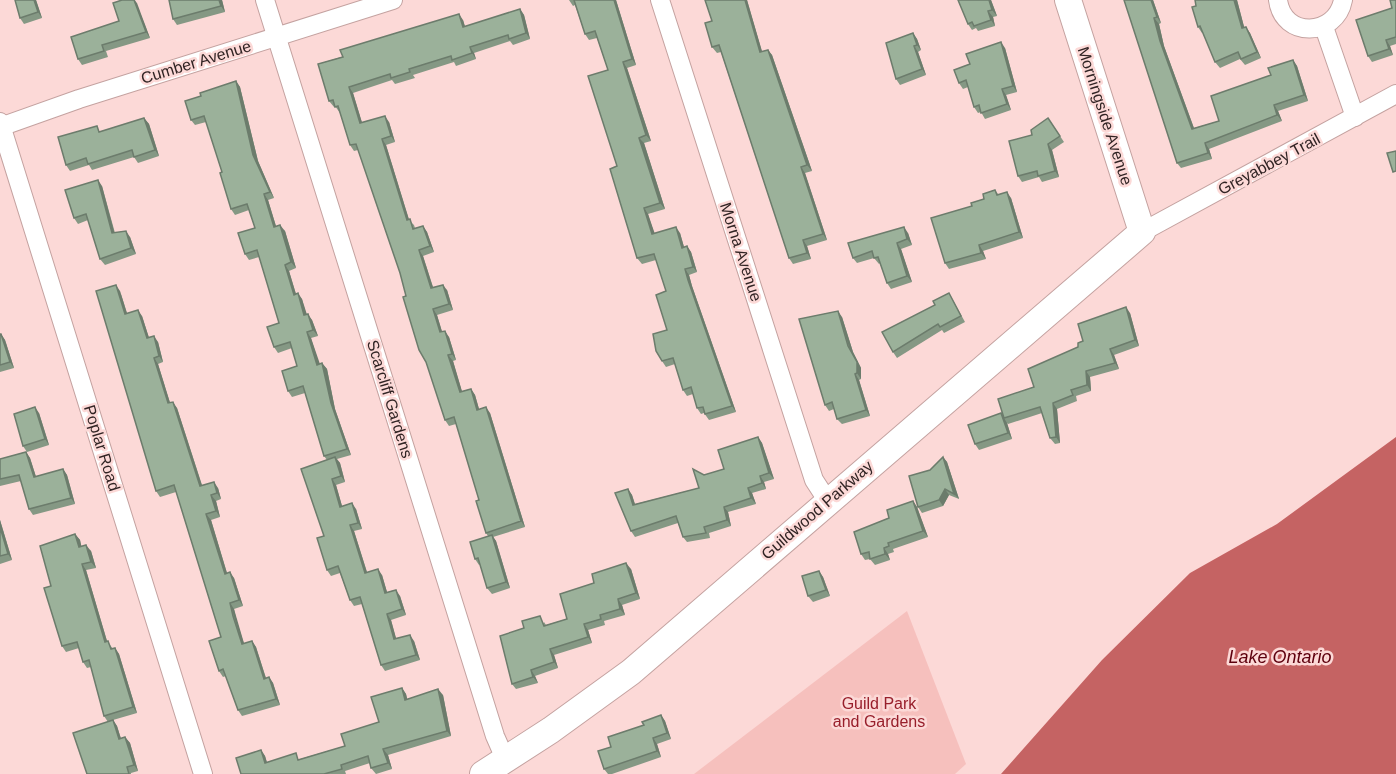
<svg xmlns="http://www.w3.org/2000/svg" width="1396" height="774" font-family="Helvetica,sans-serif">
<rect width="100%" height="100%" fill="#fcd9d7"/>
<!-- green -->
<polygon fill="#f6c0bd" points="907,611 966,764 955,774 694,774"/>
<!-- water -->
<polygon fill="#c56363" points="1396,437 1396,774 1001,774 1102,660 1190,573 1277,524"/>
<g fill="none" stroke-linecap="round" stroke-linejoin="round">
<defs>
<g id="street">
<polyline points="265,0 495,736 506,761"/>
<polyline points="660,0 814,480 827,500"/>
<path d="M 1278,0 C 1283,39 1336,37 1343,0"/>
<polyline points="1324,27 1355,117"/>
<polyline points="0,122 203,774"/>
<polyline points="0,127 79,99 393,0"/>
<polyline points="1142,232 1396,94"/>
</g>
<polyline id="secondary" points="483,774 551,730 631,672 1142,232 1068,0"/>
</defs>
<!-- street casing -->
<use href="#street" stroke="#c4a2a0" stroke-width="20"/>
<!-- secondary casing -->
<use href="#secondary" stroke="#c4a2a0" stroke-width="28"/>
<!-- street -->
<use href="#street" stroke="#fff" stroke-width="18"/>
<!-- secondary -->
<use href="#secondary" stroke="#fff" stroke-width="26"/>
</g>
<!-- wall -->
<g fill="#859884">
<polygon points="36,0 42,18 24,24 20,18"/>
<polygon points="122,0 135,0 150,38 106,51 108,57 82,65 78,59 119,21"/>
<polygon points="169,0 222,0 225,12 177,25 173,19"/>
<polygon points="569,0 616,0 636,65 627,68 651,141 644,143 665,209 648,214 654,233 680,233 684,247 687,246 691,252 697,272 689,275 692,286 736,412 709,420 704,413 701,414 697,408 693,394 687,396 683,390 675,364 666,367 662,361 667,330 666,291 656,260 642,264 637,258 617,166 608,70 597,38 589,40 585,34 575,5 573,6"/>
<polygon points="705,0 747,0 762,52 768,50 772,55 812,171 805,173 827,240 807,246 811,259 793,264 789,258 721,52 717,53 712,47 712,21"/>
<polygon points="991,0 997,16 993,17 995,26 978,31 976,28 972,30 968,24"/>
<polygon points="1124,0 1153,0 1161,23 1159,24 1164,46 1194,128 1219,121 1271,75 1293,60 1297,66 1308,101 1278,111 1282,121 1209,149 1212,159 1181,168 1177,163"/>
<polygon points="1237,0 1244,27 1250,33 1261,58 1245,65 1240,59 1220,68 1215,62 1203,32 1202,33 1198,27"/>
<polygon points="1396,0 1396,44 1390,46 1393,55 1372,62 1368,56"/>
<polygon points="520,9 524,15 530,39 513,45 510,41 474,53 476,59 456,66 454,62 413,75 415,78 395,84 392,80 353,93 362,123 389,122 395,142 386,145 409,220 414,225 415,228 423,226 427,232 434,252 423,256 433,287 447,290 453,310 437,315 442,332 449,337 456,360 453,361 462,392 471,389 475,395 479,409 490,413 525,527 493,537 496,541 510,588 492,594 487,588 480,564 479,565 475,559 488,536 486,533 479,500 456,424 449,426 445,420 406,296 400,273 358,150 354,151 350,145 340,113 335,106 334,107 329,101 318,64 463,20 465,27"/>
<polygon points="913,33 917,39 921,50 918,52 926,75 900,85 896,79"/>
<polygon points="1005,48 1017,92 1006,95 1011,110 985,119 981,112 978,113 974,107 968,87 963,89 959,83 970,64"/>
<polygon points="236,81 240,87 258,161 274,198 268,200 276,226 285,231 296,268 289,271 296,294 302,299 306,314 312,320 318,336 311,338 319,364 322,363 327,369 335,409 351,455 337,459 340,463 345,482 336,485 342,506 356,509 362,529 354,531 367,572 382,575 387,592 400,596 406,615 391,620 396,639 414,641 420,660 385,671 381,665 362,604 354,606 350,600 340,573 331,576 327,570 324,536 327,460 324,456 305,393 292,397 288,391 297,366 292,348 278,353 274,347 279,323 259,257 249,260 245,254 255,228 249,210 235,215 231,209 222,172 206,122 195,125 191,120 201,96"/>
<polygon points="144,118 149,124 159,156 138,163 134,157 92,170 89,165 70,171 66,165 101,132"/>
<polygon points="1048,118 1064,142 1052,150 1059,177 1042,182 1039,177 1022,182 1018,176 1032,135"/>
<polygon points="102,186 115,233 130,237 136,254 105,265 100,259 88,220 78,224 74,218"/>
<polygon points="995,190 998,194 1011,198 1023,238 983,251 986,259 949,269 945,263 972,206 984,199"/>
<polygon points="908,233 912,245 901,249 912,282 891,289 887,283 880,263 879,264 874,258 857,263 853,258"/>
<polygon points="120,291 127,313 142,316 149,338 158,342 163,362 158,364 170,403 177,408 202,485 218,488 221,499 216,501 220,517 211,520 227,573 234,578 243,606 234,609 237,622 244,644 252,641 256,647 266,678 269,677 273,683 280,705 242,716 238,710 226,676 223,677 219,671 221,637 176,492 160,497 156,491"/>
<polygon points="949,293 965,322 944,333 942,330 897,358 893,352 935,305"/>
<polygon points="1130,313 1139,346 1114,355 1119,369 1090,377 1091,391 1076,396 1077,401 1057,409 1060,443 1055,444 1050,438 1042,413 1008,424 1007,423 1012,439 979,450 975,444 1001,413 1034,387 1078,347 1083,341"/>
<polygon points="842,317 853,352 861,368 861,379 859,380 870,416 842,424 837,419 834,409 829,411 825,405"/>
<polygon points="0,334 1,334 5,340 14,368 0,372"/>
<polygon points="39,413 49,445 27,452 23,446"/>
<polygon points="758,437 762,443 774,479 764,482 766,489 752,493 756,504 728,512 731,526 709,533 710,538 687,542 683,537 678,523 635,537 631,531 628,489 632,495 635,504 699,488 704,475 724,469"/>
<polygon points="26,452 30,458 36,477 63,469 67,475 75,504 33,515 29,509 21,481 0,486 0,459"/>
<polygon points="943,457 947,462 959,499 949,495 943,506 922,513 918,507 930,470"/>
<polygon points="913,501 917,507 928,537 893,549 894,552 888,554 890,560 875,565 870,559 865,560 861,554 889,518"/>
<polygon points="0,520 12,560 0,564"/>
<polygon points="75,534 80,540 81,546 91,551 96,568 86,570 107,641 113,649 115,648 119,654 137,713 113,720 117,726 121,739 125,737 130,743 138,771 131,773 131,774 87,774 108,722 104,716 91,667 87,668 83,662 79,648 66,652 62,646 51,586"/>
<polygon points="631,569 640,599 622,605 625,615 604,621 605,625 588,630 592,643 554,655 558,668 535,676 538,683 516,689 512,684 544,622 546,625 567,619 594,583"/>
<polygon points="819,571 823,577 830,596 813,602 808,596"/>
<polygon points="402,688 406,694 407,699 443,695 451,736 388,755 392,769 376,774 371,768 370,763 345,771 346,774 241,774 261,750 265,756 267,763 300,759 345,746 379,722"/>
<polygon points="661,715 665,721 671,739 657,744 661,757 612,774 608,774 604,769 611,747 644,725"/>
</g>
<!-- shaded-wall -->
<g fill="#6c7c6c">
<polygon points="34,0 36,0 42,18 38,12"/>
<polygon points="134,0 137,3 150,38 146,32"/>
<polygon points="219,0 222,0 225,12 221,6"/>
<polygon points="614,0 616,0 636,65 632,59"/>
<polygon points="745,0 747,0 764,58 760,52"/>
<polygon points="989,0 991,0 997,16 992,10"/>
<polygon points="1151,0 1153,0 1161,23 1157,17"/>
<polygon points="1234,0 1237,0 1246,34 1242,28"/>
<polygon points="520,9 524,15 530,39 526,33"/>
<polygon points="988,11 993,17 995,26 991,20"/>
<polygon points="459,14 463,20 467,33 463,27"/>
<polygon points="1154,18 1159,24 1164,46 1196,134 1192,129 1160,41"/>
<polygon points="1246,27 1250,33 1261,58 1257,52"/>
<polygon points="913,33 917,39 921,50 917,45"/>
<polygon points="1386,40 1390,46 1393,55 1389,49"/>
<polygon points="1001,42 1005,48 1017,92 1013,86"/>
<polygon points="914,46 918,52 926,75 922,69"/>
<polygon points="470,47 474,53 476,59 472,53"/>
<polygon points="768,50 772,55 812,171 807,165"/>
<polygon points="1293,60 1297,66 1308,101 1304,95"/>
<polygon points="623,62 627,68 651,141 646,135"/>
<polygon points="236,81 240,87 258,161 274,198 270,192 253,155"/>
<polygon points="349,87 353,93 364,129 360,123"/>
<polygon points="1002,89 1006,95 1011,110 1007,104"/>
<polygon points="1274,105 1278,111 1282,121 1277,115"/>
<polygon points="385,116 389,122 395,142 391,136"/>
<polygon points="144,118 149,124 159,156 155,150"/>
<polygon points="639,138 644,143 665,209 660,203"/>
<polygon points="382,139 386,145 411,226 407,220"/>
<polygon points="1205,143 1209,149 1212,159 1208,153"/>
<polygon points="1048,144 1052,150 1059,177 1055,171"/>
<polygon points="801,167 805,173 827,240 823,234"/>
<polygon points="98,180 102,186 116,239 112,233"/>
<polygon points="1007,192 1011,198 1023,238 1019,232"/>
<polygon points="264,194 268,200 278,233 274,227"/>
<polygon points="644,208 648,214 657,240 652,234"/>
<polygon points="280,225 285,231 296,268 291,262"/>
<polygon points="423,226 427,232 434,252 430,246"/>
<polygon points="676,227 680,233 686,254 682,248"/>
<polygon points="904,227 908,233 912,245 907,239"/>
<polygon points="126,231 130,237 136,254 131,248"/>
<polygon points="803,240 807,246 811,259 807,253"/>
<polygon points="897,243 901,249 912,282 907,276"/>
<polygon points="979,245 983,251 986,259 981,253"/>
<polygon points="687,246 691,252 697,272 693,267"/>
<polygon points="419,250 423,256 435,294 431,288"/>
<polygon points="285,265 289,271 298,301 294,295"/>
<polygon points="685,269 689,275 692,286 736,412 732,406 688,280"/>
<polygon points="116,285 120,291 129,320 125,314"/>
<polygon points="443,285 447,290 453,310 449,304"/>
<polygon points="298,293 302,299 309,321 304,315"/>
<polygon points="1126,307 1130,313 1139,346 1135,340"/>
<polygon points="433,309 437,315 444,338 440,332"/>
<polygon points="138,310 142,316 151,344 147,338"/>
<polygon points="838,311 842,317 853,352 861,368 861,379 857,373"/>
<polygon points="308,314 312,320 318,336 313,330"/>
<polygon points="445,331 449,337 456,360 452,354"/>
<polygon points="307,332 311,338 322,370 317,365"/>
<polygon points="1,334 5,340 14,368 10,362"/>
<polygon points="154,336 158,342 163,362 159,356"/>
<polygon points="1110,349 1114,355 1119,369 1115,363"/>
<polygon points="448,355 453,361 464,398 460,392"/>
<polygon points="154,358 158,364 172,409 168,403"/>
<polygon points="322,363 327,369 335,409 351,455 347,449 331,403"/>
<polygon points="1086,371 1090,377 1091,391 1087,385"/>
<polygon points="855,374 859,380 870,416 866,410"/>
<polygon points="471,389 475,395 481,416 477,410"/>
<polygon points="173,402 177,408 204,492 200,486"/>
<polygon points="1053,403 1057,409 1060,443 1056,437"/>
<polygon points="35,407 39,413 49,445 45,439"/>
<polygon points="486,407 490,413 525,527 521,521"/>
<polygon points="1001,413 1007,423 1012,439 1008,433"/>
<polygon points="758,437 762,443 774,479 769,473"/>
<polygon points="26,452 30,458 38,483 34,477"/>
<polygon points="335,457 340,463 345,482 341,476"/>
<polygon points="943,457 947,462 959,499 954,494"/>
<polygon points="63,469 67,475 75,504 71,498"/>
<polygon points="760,476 764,482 766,489 762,483"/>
<polygon points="332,479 336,485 344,513 340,507"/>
<polygon points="214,482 218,488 221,499 217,493"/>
<polygon points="748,488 752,493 756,504 751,498"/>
<polygon points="628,489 632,495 637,511 633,505"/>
<polygon points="945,489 949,495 943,506 939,500"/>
<polygon points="211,495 216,501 220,517 216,511"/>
<polygon points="913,501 917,507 928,537 923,531"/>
<polygon points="352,503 356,509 362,529 358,523"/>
<polygon points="724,507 728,512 731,526 727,520"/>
<polygon points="206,514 211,520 229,580 225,574"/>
<polygon points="0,520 12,560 8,554 0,527"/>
<polygon points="350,525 354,531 369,579 365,573"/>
<polygon points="75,534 80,540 83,553 79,547"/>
<polygon points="492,535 496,541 510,588 506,582"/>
<polygon points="86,545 91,551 96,568 91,562"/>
<polygon points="884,548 888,554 890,560 885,554"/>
<polygon points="626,563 631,569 640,599 636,593"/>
<polygon points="82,564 86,570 109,648 105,642"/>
<polygon points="378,569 382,575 389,599 385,593"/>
<polygon points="819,571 823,577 830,596 826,590"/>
<polygon points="230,572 234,578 243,606 239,600"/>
<polygon points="396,590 400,596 406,615 402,609"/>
<polygon points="618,599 622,605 625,615 620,609"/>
<polygon points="230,603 234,609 246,650 242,644"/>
<polygon points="387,614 391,620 398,645 394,639"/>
<polygon points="584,624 588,630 592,643 588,637"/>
<polygon points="410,635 414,641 420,660 416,655"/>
<polygon points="252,641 256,647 268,685 264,679"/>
<polygon points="115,648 119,654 137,713 133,707"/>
<polygon points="550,649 554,655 558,668 554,662"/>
<polygon points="531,670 535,676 538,683 533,677"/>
<polygon points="269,677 273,683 280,705 276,699"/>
<polygon points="402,688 406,694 409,706 405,700"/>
<polygon points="438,689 443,695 451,736 447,731"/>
<polygon points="661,715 665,721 671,739 667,733"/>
<polygon points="113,720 117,726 123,745 119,739"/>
<polygon points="125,737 130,743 138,771 134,765"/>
<polygon points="653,738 657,744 661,757 657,751"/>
<polygon points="383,749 388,755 392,769 388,763"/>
<polygon points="261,750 265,756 269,769 265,763"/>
</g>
<!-- building -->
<g fill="#9bb19a" stroke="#6c7c6c" stroke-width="1.5">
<polygon points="15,0 34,0 38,12 20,18"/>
<polygon points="122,0 134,0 146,32 102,45 104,51 78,59 71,37 119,21 113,3"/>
<polygon points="169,0 219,0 221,6 173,19"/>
<polygon points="574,0 614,0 632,59 623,62 646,135 639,138 660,203 644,208 652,234 676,227 682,248 687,246 693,267 685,269 688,280 732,406 705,414 703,407 697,408 691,387 683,390 673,358 662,361 656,351 653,334 667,330 656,295 666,291 654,254 637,258 610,169 617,166 588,76 608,70 595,31 585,34"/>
<polygon points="705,0 745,0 760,52 768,50 807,165 801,167 823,234 803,240 807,253 789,258 719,45 712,47 705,23 712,21"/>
<polygon points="958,0 989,0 992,10 988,11 991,20 974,26 972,22 968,24"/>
<polygon points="1124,0 1151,0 1157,17 1154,18 1160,41 1192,129 1219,121 1211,96 1271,75 1268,68 1293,60 1304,95 1274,105 1277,115 1205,143 1208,153 1177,163"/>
<polygon points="1195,0 1234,0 1242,28 1246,27 1257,52 1241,59 1238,52 1215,62 1200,26 1198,27 1192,7 1196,6"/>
<polygon points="1390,0 1396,0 1396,37 1386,40 1389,49 1368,56 1356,20 1392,8"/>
<polygon points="520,9 526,33 509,39 508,35 470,47 472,53 452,60 451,56 409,69 410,72 391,78 390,74 349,87 360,123 385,116 391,136 382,139 407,220 410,219 413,229 423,226 430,246 419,250 431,288 443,285 449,304 433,309 440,332 445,331 452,354 448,355 460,392 471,389 477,410 486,407 521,521 486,533 476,501 479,500 454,417 445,420 426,362 419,350 403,297 406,296 400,273 356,144 350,145 338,106 335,107 333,100 329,101 318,64 343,57 340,50 459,14 463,27"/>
<polygon points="913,33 917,45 914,46 922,69 896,79 886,43"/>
<polygon points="1001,42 1013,86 1002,89 1007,104 981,113 979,105 974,107 966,80 959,83 954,70 970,64 966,54"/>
<polygon points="236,81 253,155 270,192 264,194 274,227 280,225 291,262 285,265 294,295 298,293 304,315 308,314 313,330 307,332 317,365 322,363 331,403 347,449 324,456 303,386 288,391 282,371 297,366 290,342 274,347 267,327 279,323 257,250 245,254 238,233 255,228 247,204 231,209 220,173 222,172 204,116 191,120 185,101 201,96 200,93"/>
<polygon points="144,118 155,150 134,157 132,150 88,164 86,158 66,165 58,137 97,126 99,132"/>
<polygon points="1048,118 1060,136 1048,144 1055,171 1038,176 1037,171 1018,176 1009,141 1032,135 1031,130"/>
<polygon points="1396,151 1396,171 1393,172 1387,153"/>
<polygon points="98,180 112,233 126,231 131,248 100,259 86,214 74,218 65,190"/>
<polygon points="995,190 997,195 1007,192 1019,232 979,245 981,253 945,263 931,218 972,206 971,203 984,199 983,194"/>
<polygon points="904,227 907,239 897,243 907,276 887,283 878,257 874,258 872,251 853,258 848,243"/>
<polygon points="116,285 125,314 138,310 147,338 154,336 159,356 154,358 168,403 173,402 200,486 214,482 217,493 211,495 216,511 206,514 225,574 230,572 239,600 230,603 233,616 242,644 252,641 264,679 269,677 276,699 238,710 223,669 219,671 209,641 221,637 174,485 156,491 96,291"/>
<polygon points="949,293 961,316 940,327 938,324 893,352 882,332 935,305 933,301"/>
<polygon points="1126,307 1135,340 1110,349 1115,363 1086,371 1087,385 1071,390 1073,395 1053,403 1056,437 1050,438 1040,407 1004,418 998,399 1034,387 1028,369 1078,347 1078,343 1083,341 1078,324"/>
<polygon points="838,311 848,346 857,362 857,373 855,374 866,410 837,419 832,402 825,405 799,319"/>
<polygon points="0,334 1,334 10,362 0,365"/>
<polygon points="35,407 45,439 23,446 14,414"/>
<polygon points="1001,413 1008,433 975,444 968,425"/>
<polygon points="758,437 769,473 760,476 762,483 748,488 751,498 724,507 727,520 704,527 706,533 683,537 676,516 631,531 615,493 628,489 633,505 699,488 693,469 704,475 724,469 718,450"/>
<polygon points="26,452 34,477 63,469 71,498 29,509 19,475 0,479 0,459"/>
<polygon points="335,457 341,476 332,479 340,507 352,503 358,523 350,525 365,573 378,569 385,593 396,590 402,609 387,614 394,639 410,635 416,655 381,665 360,597 350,600 338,566 327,570 317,538 324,536 301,469"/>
<polygon points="943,457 954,494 945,489 939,500 918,507 909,476 930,470"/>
<polygon points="913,501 923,531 888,543 889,546 884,548 885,554 870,559 869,552 861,554 854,532 889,518 887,510"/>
<polygon points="0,527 8,554 0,556"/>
<polygon points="75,534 79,547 86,545 91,562 82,564 105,642 108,641 111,649 115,648 133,707 104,716 89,660 83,662 77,642 62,646 44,588 51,586 40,546"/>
<polygon points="492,535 506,582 487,588 478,558 475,559 470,542"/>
<polygon points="626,563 636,593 618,599 620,609 600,615 601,619 584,624 588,637 550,649 554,662 531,670 533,677 512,684 500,636 524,628 522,621 540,616 544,626 567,619 560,594 594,583 592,574"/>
<polygon points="819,571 826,590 808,596 802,576"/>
<polygon points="402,688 405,700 438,689 447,731 383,749 388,763 371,768 368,756 341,765 342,769 324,774 241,774 236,758 261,750 265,763 296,753 298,760 345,746 341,734 379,722 371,697"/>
<polygon points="661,715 667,733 653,738 657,751 604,769 598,751 611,747 608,737 644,725 642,722"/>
<polygon points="113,720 119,739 125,737 134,765 127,767 129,774 87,774 73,733"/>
</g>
<g text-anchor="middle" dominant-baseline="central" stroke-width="5" stroke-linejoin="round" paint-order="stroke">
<!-- street labels -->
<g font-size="16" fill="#312424" stroke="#fcd9d7">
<text transform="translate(196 62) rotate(-17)">Cumber Avenue</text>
<text transform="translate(1105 116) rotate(72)">Morningside Avenue</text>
<text transform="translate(1269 164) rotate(-28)">Greyabbey Trail</text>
<text transform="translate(741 252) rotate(72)">Morna Avenue</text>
<text transform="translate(390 399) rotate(73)">Scarcliff Gardens</text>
<text transform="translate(102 448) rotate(73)">Poplar Road</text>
<text transform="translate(817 510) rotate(-41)">Guildwood Parkway</text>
</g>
<!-- park labels -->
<g font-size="16" fill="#981f2b" stroke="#fcd9d7">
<text x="879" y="703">Guild Park<tspan x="879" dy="18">and Gardens</tspan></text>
</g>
<!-- water labels -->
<g font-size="18" font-style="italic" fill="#5e000e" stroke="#fcd9d7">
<text x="1280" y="657">Lake Ontario</text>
</g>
</g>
</svg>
